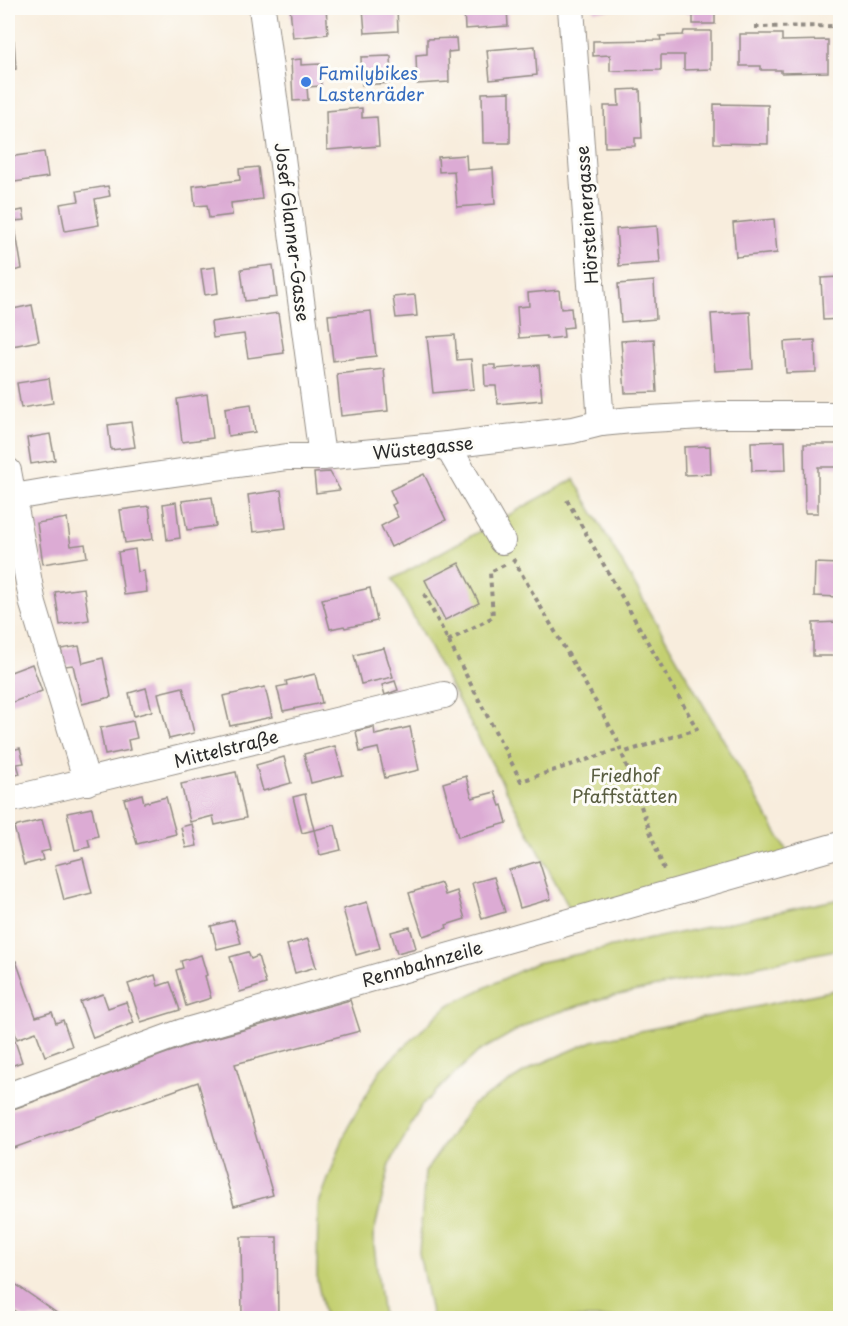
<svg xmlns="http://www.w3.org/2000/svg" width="848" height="1326" font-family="'Playpen Sans',sans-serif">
<rect width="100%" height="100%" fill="#fdfcf7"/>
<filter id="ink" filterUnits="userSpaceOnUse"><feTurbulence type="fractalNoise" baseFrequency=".0167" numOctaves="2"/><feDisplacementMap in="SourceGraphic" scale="12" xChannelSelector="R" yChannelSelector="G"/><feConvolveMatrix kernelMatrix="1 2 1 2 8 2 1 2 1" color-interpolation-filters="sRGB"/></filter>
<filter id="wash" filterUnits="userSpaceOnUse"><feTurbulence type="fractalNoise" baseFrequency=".008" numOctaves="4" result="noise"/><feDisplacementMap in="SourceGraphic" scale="24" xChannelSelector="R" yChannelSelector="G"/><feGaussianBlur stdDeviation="1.35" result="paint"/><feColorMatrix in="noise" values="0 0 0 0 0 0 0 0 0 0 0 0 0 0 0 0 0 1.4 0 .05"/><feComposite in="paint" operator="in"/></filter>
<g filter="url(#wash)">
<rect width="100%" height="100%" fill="#f8eddd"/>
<!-- green -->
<g fill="#c4d072" stroke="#787e4e" stroke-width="1.5">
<polygon points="574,479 789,854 572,913 393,579"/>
<polygon points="840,899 840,949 604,998 537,1019 478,1052 422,1105 390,1164 373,1237 383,1318 325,1318 317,1280 318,1206 347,1129 381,1069 447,1006 536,963"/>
<polygon points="840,989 840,1318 432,1318 419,1253 425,1172 472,1105 533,1067 593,1041"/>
</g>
<g id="blocks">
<!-- building -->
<g fill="#dcabd4">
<polygon points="290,8 326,8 328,34 293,38"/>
<polygon points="363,8 397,8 398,31 365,33"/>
<polygon points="464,8 507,8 508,26 465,29"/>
<polygon points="594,8 623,8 623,9 594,11"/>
<polygon points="685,8 721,8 721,12 715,12 715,24 693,24 693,13 685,13"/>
<polygon points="684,31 711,31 711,69 684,70 684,55 661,55 661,70 610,71 610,55 593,56 593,41 661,40 660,36 683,35"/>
<polygon points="740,34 782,34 782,41 828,40 828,72 781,73 781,70 761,70 761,66 740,66"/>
<polygon points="456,38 457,51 448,52 449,82 417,84 416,55 427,54 427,39"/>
<polygon points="14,41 16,69 8,70 8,42"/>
<polygon points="535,46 537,75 490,80 487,50"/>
<polygon points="391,56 392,83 362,85 361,57"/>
<polygon points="301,59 301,65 320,64 321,86 307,87 308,100 293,101 291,60"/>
<polygon points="640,89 642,138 635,138 635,146 605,147 604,106 619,106 618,90"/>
<polygon points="510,92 510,143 483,143 482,93"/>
<polygon points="714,104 768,105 768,144 714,143"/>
<polygon points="362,108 362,118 377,117 379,146 327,150 326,111"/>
<polygon points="44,152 48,177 8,183 8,157"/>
<polygon points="466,155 467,170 493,168 495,204 457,207 454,171 439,172 438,157"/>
<polygon points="258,167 262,199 231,203 232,215 209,218 207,205 195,206 193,186 240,180 239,169"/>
<polygon points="108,186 110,196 95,199 99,225 65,231 60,204 79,201 77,191"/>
<polygon points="23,210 25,220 14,221 22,269 8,272 8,213"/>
<polygon points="774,219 777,253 736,257 733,223"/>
<polygon points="657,226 660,263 619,266 616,229"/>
<polygon points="273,265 277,297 245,301 241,269"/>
<polygon points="215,267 218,293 205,295 201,269"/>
<polygon points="840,277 840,319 823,320 821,278"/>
<polygon points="654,281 656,319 621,322 618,284"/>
<polygon points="559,290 561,309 571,308 573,327 563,328 564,337 546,339 546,336 519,338 517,307 529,306 528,293"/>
<polygon points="415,295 417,316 396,318 393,297"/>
<polygon points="32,305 39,341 12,346 8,323 8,310"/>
<polygon points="371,311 376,356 333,361 328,315"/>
<polygon points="750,312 753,369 715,371 711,314"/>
<polygon points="278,313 284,353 248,358 244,334 213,338 211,322"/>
<polygon points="455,335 457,360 471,359 474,389 433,393 427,337"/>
<polygon points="654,339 657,392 625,393 621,341"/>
<polygon points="815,340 816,372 786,373 784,342"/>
<polygon points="484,365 495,365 495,369 539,365 542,400 498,404 496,386 485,386"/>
<polygon points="384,369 388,411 341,416 337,374"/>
<polygon points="49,378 53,403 21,408 17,383"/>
<polygon points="207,394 213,438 182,442 177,399"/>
<polygon points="251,404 255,432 228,436 225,408"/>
<polygon points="131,422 135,447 111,450 108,425"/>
<polygon points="50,434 55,460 31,464 27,438"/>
<polygon points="785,441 786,470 752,471 751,442"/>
<polygon points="804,444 840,444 840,467 818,467 818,513 805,513"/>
<polygon points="710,446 711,474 685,475 684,447"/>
<polygon points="330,472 340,490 316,493 314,473"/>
<polygon points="424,474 446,520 391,547 381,526 398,517 392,505 396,503 390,490"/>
<polygon points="281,490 286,528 253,532 248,495"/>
<polygon points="212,497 216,526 187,530 182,501"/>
<polygon points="176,502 180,538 167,540 163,504"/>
<polygon points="149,506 153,539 125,543 120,510"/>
<polygon points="67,518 71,546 85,544 87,557 43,564 37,523"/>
<polygon points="135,549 138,572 144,571 147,592 124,595 118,552"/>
<polygon points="459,563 479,603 445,620 425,580"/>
<polygon points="815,563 840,564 840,597 814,596"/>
<polygon points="84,588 89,620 60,625 55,592"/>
<polygon points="370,588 377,621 345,628 344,626 330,629 322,599"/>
<polygon points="840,622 840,656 813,656 813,623"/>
<polygon points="79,646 83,663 103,658 111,697 82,704 73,665 65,666 61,649"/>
<polygon points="384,648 393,677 361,684 354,655"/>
<polygon points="32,664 42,691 8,704 8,673"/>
<polygon points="315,674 322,703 283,711 277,687 287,685 286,681"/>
<polygon points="395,681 398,690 385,695 382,685"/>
<polygon points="183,687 194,733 169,739 158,693"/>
<polygon points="265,687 272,717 230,726 223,696"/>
<polygon points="146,688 152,711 134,716 129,693"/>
<polygon points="133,721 137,738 128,740 130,750 105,755 100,728"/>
<polygon points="374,727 375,735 410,727 419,770 385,778 378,748 360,752 356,731"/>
<polygon points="335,746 343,775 311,783 304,754"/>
<polygon points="20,748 24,763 17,764 20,774 8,777 8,751"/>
<polygon points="284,757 291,783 263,791 256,765"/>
<polygon points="236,772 246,818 215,825 213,816 190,822 181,784"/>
<polygon points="466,776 472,798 495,792 500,806 502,805 507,823 458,837 443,783"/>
<polygon points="142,794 144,803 166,797 176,834 137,844 124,799"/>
<polygon points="305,794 314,830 302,833 293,797"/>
<polygon points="92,808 98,836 88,839 90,847 75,850 67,813"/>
<polygon points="42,820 50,850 41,852 43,860 24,865 14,827"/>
<polygon points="192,824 197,846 186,848 181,827"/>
<polygon points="335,825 341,850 320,855 314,830"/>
<polygon points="83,858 92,893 64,900 55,865"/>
<polygon points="539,861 551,899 520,908 509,870"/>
<polygon points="494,877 505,912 482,919 472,883"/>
<polygon points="441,883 445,895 457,891 465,919 446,925 447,928 423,936 409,893"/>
<polygon points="367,902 380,948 356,955 343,909"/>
<polygon points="234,920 241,943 217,949 211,926"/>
<polygon points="410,927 416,948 397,953 391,932"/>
<polygon points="308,939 316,967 295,973 287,945"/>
<polygon points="248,952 251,959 258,956 266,984 240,992 230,957"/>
<polygon points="201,955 207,975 205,976 211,998 186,1006 176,970 183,968 181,961"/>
<polygon points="16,961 36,1017 52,1012 56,1023 63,1020 72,1046 45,1056 36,1032 17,1039 8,1012 8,964"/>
<polygon points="155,975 158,986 170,982 180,1010 141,1022 128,984"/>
<polygon points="103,994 108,1008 126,1002 134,1023 93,1038 80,1002"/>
<polygon points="350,1000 360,1031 235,1064 273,1195 234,1206 198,1082 8,1150 8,1111 186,1046"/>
<polygon points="13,1035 22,1062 8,1067 8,1036"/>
<polygon points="241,1237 277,1237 278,1318 242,1318"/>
<polygon points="8,1279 64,1318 25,1318 8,1307"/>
</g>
</g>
</g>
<g filter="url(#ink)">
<use href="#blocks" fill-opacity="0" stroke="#928c84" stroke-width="1.5"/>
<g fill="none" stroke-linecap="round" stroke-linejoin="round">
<defs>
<g id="minor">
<polyline points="262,8 322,457"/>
<polyline points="571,8 601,423"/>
<polyline points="447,445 502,541"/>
<polyline points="8,471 33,604 87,782"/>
<polyline points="8,498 55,490 287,457 322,457 447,445 573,430 601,423 632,420 721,415 840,415"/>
<polyline points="8,800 444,695"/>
<polyline points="8,1096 183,1032 840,845"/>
</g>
</defs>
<!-- minor casing -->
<use href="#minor" stroke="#928c84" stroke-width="28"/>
<!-- path -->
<g stroke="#928c84" stroke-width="4" stroke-dasharray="4.5 4.5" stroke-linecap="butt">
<polyline points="755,27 840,26"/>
<polyline points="567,500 697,729 622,753"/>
<polyline points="513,559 616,737 664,870"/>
<polyline points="424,594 521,781 620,749"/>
<polyline points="448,641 493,617 490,572 506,564"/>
</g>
<!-- minor -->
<use href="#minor" stroke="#fff" stroke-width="26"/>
</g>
</g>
<!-- markers -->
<circle fill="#3f7fe0" stroke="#fdfcf7" stroke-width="2" cx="306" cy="82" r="6"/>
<g text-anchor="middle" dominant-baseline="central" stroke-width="6" stroke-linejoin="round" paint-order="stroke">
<!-- shop labels -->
<g font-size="18" fill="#366cbe" stroke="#fdfcf7" text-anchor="start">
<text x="318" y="72">Familybikes<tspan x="318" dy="21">Lastenräder</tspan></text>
</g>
<!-- street labels -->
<g font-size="18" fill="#2b2b2b" stroke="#fdfcf7">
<text transform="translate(586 215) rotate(-94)">Hörsteinergasse</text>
<text transform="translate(293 232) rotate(83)">Josef Glanner-Gasse</text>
<text transform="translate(423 447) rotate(-6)">Wüstegasse</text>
<text transform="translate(226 748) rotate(-14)">Mittelstraße</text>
<text transform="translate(422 963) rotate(-16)">Rennbahnzeile</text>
</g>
<!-- park labels -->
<g font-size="18" fill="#595d40" stroke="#fdfcf7">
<text x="625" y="774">Friedhof<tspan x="625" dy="21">Pfaffstätten</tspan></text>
</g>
</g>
<!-- margin -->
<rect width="848" height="1326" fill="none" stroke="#fdfcf7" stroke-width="30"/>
</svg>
